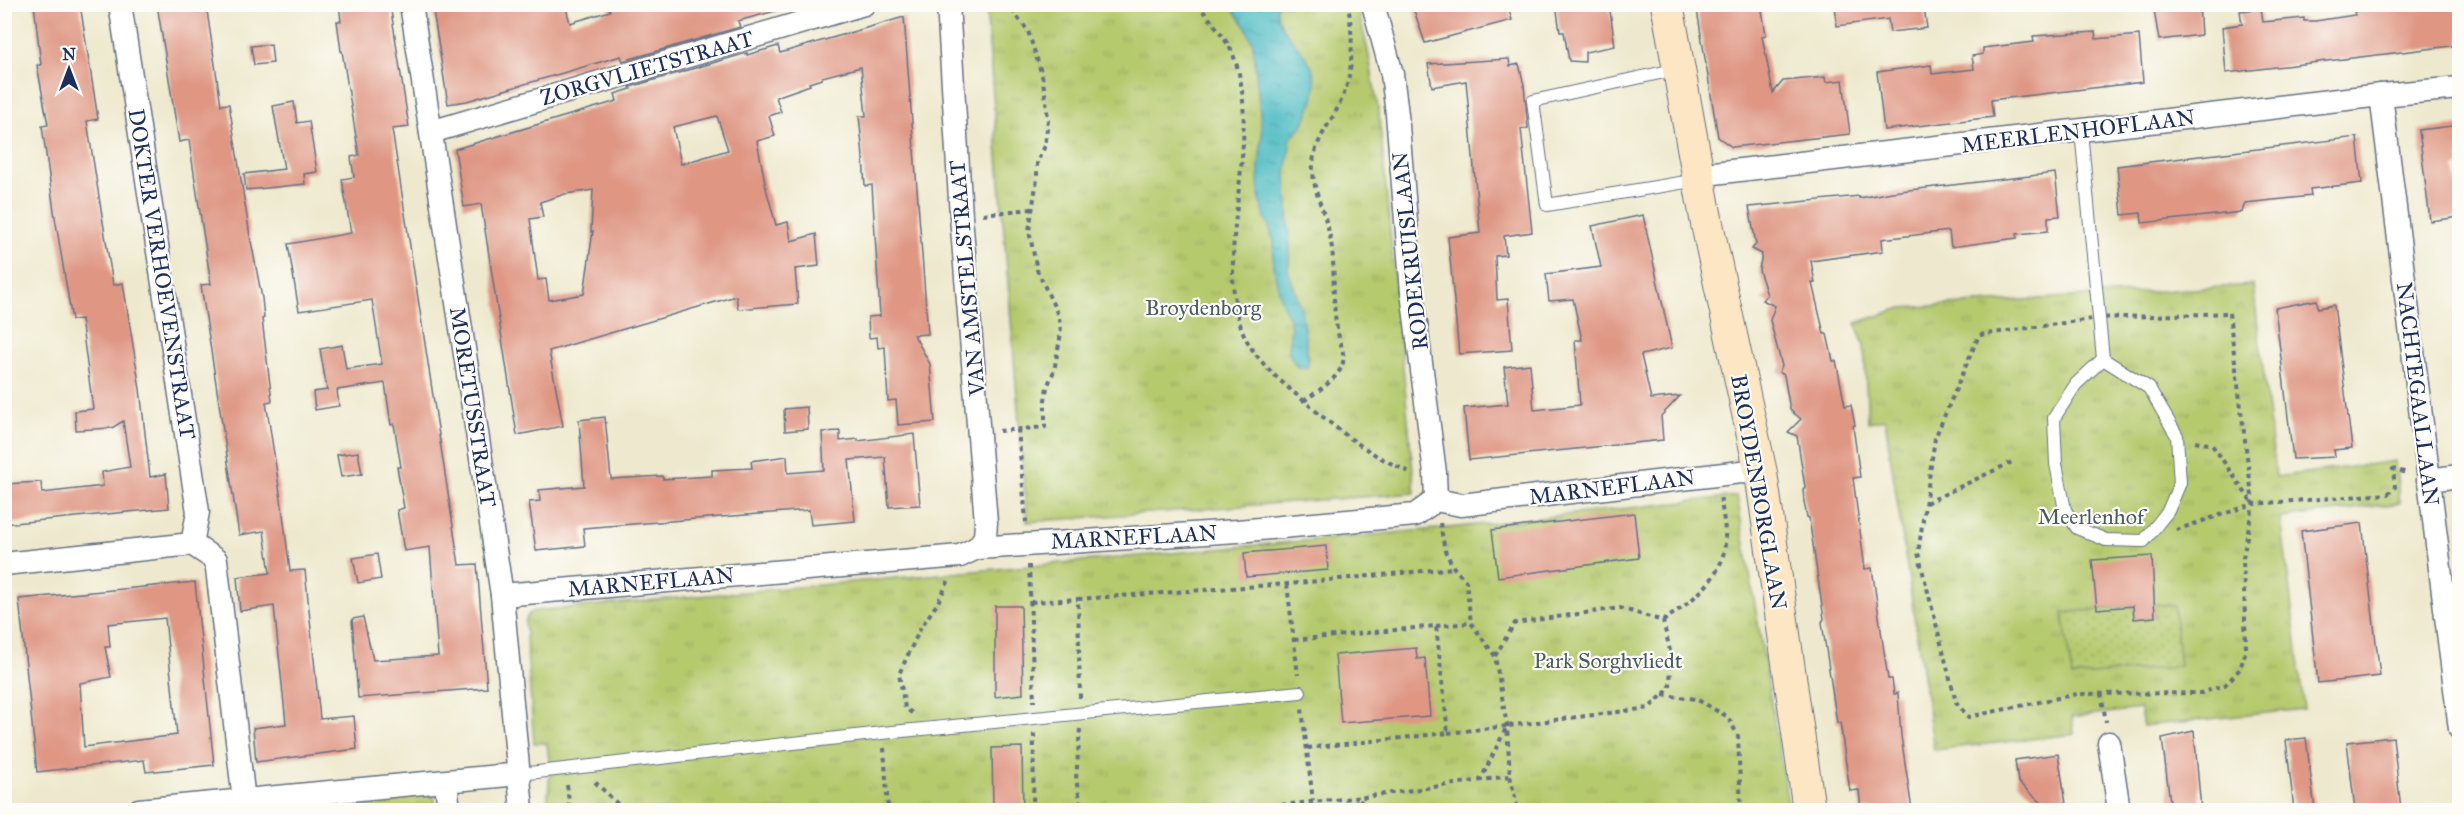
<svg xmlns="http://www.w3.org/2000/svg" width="2464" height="815" font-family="'IM FELL Great Primer',serif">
<defs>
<pattern id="park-tufts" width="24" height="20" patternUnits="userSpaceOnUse" patternTransform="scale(1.5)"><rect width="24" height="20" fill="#b5c96d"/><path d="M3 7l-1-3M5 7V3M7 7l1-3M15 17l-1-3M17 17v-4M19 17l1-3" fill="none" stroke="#9bad61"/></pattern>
<pattern id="garden-dots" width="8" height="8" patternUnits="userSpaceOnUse" patternTransform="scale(1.5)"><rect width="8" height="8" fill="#b5c96d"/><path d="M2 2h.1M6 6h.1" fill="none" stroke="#9bad61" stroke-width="1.8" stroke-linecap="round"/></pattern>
<pattern id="water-ripples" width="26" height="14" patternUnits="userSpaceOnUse" patternTransform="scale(1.5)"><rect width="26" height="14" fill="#4cbbc3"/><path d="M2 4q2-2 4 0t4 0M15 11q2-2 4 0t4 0" fill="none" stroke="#3e98a2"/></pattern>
</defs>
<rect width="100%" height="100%" fill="#fdfcf7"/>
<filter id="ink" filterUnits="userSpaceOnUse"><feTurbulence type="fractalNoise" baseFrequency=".0167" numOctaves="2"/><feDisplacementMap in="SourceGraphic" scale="12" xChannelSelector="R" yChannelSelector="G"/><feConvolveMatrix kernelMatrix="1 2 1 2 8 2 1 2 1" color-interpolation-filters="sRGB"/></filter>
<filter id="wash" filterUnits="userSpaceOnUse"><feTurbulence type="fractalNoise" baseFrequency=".008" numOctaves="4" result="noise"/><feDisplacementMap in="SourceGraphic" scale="24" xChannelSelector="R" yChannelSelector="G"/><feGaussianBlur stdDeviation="1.35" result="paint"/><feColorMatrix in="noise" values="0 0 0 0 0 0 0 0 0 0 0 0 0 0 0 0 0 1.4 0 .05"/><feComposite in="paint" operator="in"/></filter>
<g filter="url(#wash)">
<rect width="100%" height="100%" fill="#eee9ce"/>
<!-- park -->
<g fill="url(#park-tufts)" stroke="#687c66" stroke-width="1.5">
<polygon points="986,5 1357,5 1368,51 1379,114 1415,493 1027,522"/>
<polygon points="2253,285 2276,477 2395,461 2400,503 2281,518 2304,709 2143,726 2140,709 2072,717 2074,734 1934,750 1885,419 1868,422 1864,346 1856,323 1902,308"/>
<polygon points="1737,496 1789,810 547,810 550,770 547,743 534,743 525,622 528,615 534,611 1458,527"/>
<polygon points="428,790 434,796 436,810 228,810"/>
</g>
<!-- garden -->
<polygon fill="url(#garden-dots)" stroke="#687c66" stroke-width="1.5" points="2154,604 2174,606 2180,666 2072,677 2063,613 2133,606 2135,619 2155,617"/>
<!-- water -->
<path fill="url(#water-ripples)" stroke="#347590" stroke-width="1.5" d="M 1230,5 L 1277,5 C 1273,43 1331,50 1311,106 C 1306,120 1301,128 1291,138 L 1286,174 L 1290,251 L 1288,270 L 1301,308 L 1308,358 L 1308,366 L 1301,369 L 1296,366 L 1289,353 L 1291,323 L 1281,300 L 1273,266 L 1274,241 L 1260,202 L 1258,181 L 1262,133 L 1253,44 L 1246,27 Z"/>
<g id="blocks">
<!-- building -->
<g fill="#df9784" fill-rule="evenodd">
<polygon points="34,4 80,4 98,119 87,121 113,285 123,283 140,389 150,477 166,474 169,508 4,524 4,484 41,482 42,493 103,486 102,472 130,467 123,421 112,428 76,430 75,411 93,409 81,319 72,320 54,211 42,126 48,125 37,65 41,65"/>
<polygon points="157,4 204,4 205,11 207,11 221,105 229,104 250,236 262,298 264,318 262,319 272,401 266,402 282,506 290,571 305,570 320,719 354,716 357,749 256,762 253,728 286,724 274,606 240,611 237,577 270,573 264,531 239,535 201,285 211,284 195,180 189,140 179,142"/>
<polygon points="339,4 390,4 409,127 392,129 459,565 477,564 487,688 358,698 352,619 363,617 373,660 438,656 430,547 404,551 397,510 404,508 397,467 401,467 394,424 391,425 385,383 337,390 339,406 315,410 313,392 327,390 320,349 342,345 346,369 382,364 372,300 299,311 288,244 351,233 342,179 354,177 351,157 359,155 342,51 341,51 337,21 341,21"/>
<polygon points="432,4 565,4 570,23 610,11 608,4 778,4 779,10 738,21 740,27 623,61 621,56 467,101 448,104"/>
<polygon points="1412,4 1507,4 1512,20 1425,43"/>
<polygon points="1556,4 1609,4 1615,46 1585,52 1585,62 1569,61 1564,32 1560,32"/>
<polygon points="1696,4 1761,4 1766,35 1762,36 1773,93 1783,81 1825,77 1826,82 1843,80 1850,134 1732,147 1718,137"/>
<polygon points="1835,4 1921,4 1922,7 1924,7 1927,28 1890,32 1888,19 1837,26"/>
<polygon points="2153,4 2199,4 2201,35 2159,40"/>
<polygon points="2414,4 2460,4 2460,45 2226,73 2222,27 2242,24 2240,11 2261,8 2263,22 2304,18 2304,21 2315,21 2355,15 2354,11"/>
<path d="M 904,17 L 928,334 L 914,335 L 930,364 L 935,422 L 898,425 L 896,400 L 888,401 L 885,347 L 878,348 L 877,337 L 869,338 L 868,317 L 880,316 L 872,185 L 865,186 L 862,145 L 859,116 L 866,116 L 861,67 L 822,77 L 822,79 L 809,83 L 810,85 L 776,97 L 781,112 L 769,116 L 775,136 L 757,141 L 766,188 L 776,225 L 788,222 L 791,241 L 816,234 L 819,266 L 795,269 L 798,304 L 738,309 L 736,296 L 549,351 L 563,426 L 517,435 L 481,204 L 464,207 L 455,149 L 617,101 L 615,94 L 631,89 L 630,87 L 747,53 L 747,55 L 778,46 L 780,53 ZM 717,116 L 728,150 L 681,164 L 673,127 ZM 593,190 L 591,232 L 593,231 L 584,294 L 549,300 L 546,279 L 538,280 L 530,219 L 543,217 L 540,202 L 565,194 Z"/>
<polygon points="2095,32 2096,39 2139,35 2143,82 1991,100 1993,117 1884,130 1877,72 1931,65 1932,74 1974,69 1972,56 1983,54 1983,48 2034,42 2033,36"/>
<polygon points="271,44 273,63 254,65 251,46"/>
<polygon points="1509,59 1510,66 1519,64 1524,85 1528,128 1521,129 1532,232 1504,236 1506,255 1495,256 1497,300 1508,299 1512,350 1459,354 1448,237 1480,233 1466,81 1432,87 1428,64"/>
<polygon points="294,102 297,123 309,121 317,172 304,174 305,184 246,190 244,174 284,169 273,106"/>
<polygon points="2460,125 2460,167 2455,168 2460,217 2430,221 2419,130"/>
<polygon points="2357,137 2362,183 2310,189 2311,196 2245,203 2242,212 2142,223 2141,213 2122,215 2117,166"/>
<polygon points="2055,173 2060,216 2048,217 2048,231 2017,234 2017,238 1951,247 1949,231 1882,239 1883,251 1811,261 1815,283 1812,283 1824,334 1827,334 1833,361 1836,361 1837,365 1845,406 1851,405 1855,425 1853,426 1860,477 1853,478 1865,569 1872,568 1888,679 1892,679 1894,694 1898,693 1901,736 1912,810 1861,810 1859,790 1850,791 1840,722 1837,723 1822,622 1824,619 1809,518 1807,517 1804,502 1803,489 1805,487 1797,436 1788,432 1801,419 1790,410 1784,375 1779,372 1782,366 1770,320 1775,306 1762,300 1767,295 1759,270 1762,254 1752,249 1756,244 1749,207 1859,196 1859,198 1892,192"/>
<polygon points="1643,215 1672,348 1641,355 1651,399 1680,396 1661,416 1663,440 1469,460 1464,408 1508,404 1504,367 1530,364 1534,410 1580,405 1575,340 1582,340 1573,299 1549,301 1546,274 1601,267 1592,226"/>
<polygon points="2317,300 2318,308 2334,305 2352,448 2334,450 2335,457 2293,459 2275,308"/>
<polygon points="807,407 808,429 785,431 784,409"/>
<polygon points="605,417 611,479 662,476 663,479 712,476 712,470 752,468 751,461 787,456 788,473 824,470 822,432 840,431 840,441 858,439 858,441 914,434 920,505 889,507 885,457 849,460 855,521 811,525 809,510 583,528 585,546 536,551 529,502 540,501 539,490 584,486 579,420"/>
<polygon points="358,452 362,474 341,477 337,455"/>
<polygon points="1634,513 1639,558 1498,577 1492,530"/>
<polygon points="2362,523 2380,676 2318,683 2301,531"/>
<polygon points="1326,546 1328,570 1246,577 1244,553"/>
<polygon points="377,554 381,579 358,583 353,558"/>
<polygon points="2152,556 2155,617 2134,619 2133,606 2097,609 2092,560"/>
<path d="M 195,582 L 214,765 L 146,772 L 144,760 L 37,772 L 19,599 ZM 165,618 L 177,735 L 84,747 L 80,683 L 111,677 L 105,647 L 110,647 L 108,624 Z"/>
<polygon points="995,606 1021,606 1023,694 995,697"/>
<polygon points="1416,648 1417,659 1425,658 1430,716 1341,723 1335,655"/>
<polygon points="2194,731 2201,810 2171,810 2162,738"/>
<polygon points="2393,737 2401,810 2355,810 2347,742"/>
<polygon points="2306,738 2315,810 2294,810 2286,740"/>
<polygon points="1022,747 1023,810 993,810 992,748"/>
<polygon points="2058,754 2067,810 2050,810 2018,782 2015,760"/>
</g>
</g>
</g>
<g filter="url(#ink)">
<use href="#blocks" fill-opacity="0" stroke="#657085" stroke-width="1.5"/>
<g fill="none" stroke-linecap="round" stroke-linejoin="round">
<defs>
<g id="lane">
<polyline points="1678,69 1533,101 1547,205 1698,180"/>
<polyline points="2081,131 2103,359"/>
<polygon points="2103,359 2149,388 2177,436 2180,483 2168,511 2144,541 2106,540 2077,528 2065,510 2056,464 2054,418 2076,384"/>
<polyline points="520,774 882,733 1300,692"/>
</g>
<g id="street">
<polyline points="120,4 198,512 192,544"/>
<polyline points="411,4 502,595 522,810"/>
<polyline points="948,4 961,216 986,522 985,537 977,548"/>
<polyline points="1373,4 1392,74 1397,114 1412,292 1435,473 1436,500"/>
<polyline points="2381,95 2460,729"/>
<polyline points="431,132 864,4"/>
<polyline points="1697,175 2381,95 2460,88"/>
<polyline points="2428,480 2460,476"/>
<polyline points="192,544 216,560 244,801"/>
<polyline points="4,564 192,544"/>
<polyline points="502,595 960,556 977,548 1237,531 1415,515 1436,500 1461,505 1741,472 1761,473"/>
<polyline points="2109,743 2119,810"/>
<polyline points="446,782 449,810"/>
<polyline points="139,810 520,774"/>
</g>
<polyline id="secondary" points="1667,4 1707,224 1761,473 1809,810"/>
</defs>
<!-- lane casing -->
<use href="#lane" stroke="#657085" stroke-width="14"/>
<!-- street casing -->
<use href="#street" stroke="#657085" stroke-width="25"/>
<!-- secondary casing -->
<use href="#secondary" stroke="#657085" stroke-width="34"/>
<!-- path -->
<g stroke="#657085" stroke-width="4" stroke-dasharray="4.5 4.5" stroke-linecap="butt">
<path d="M 1197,4 C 1209,18 1221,32 1230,48 C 1260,109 1231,204 1233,270 C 1233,293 1235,315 1245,337 C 1260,366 1285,385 1310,406 C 1340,432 1375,459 1413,473"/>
<polyline points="983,214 1032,209"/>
<polygon points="2229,313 2253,504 2243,558 2246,650 2240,669 2225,685 2201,693 2077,694 1968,717 1956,702 1918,553 1935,438 1979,335 2099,318"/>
<path d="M 1304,401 C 1316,392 1334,382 1341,368 C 1347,357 1340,344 1338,333 C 1331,303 1336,272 1331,242 C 1327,214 1311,191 1313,163 C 1315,140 1332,121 1341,101 C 1354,73 1353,40 1349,11"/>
<polyline points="1018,429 1026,522"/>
<polyline points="999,431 1045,427 1045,400 1047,387 1054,371 1061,333 1059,317 1037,270 1029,231 1037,179 1037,162 1045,146 1048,120 1046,100 1042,75 1028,31 1008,4"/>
<polyline points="2195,441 2212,445 2253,504"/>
<polyline points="1926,503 2012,462"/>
<polyline points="1440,523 1445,551 1454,568 1466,581 1471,623 1495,656 1507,726 1510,776 1518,810"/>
<polyline points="2176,530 2253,504 2388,494 2395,487 2393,469 2407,473"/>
<polyline points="1029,565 1034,702"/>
<polyline points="1287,584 1298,675"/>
<polyline points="1031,602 1078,599"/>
<path d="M 1663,621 C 1690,602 1724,579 1725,542 C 1726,527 1722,510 1720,495"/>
<polyline points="1436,626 1471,623"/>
<polyline points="1294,640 1436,626 1448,733 1307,748"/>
<polyline points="1495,656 1515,623 1620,608 1663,621 1671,655 1670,688 1649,708 1507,726"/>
<polyline points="2101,693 2106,722"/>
<polyline points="1663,695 1696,699 1728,717 1738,736 1741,810"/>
<polyline points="1080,698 1078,599 1287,584 1454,568"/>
<polyline points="1302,709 1313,801"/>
<polyline points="912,713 905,708 899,674 921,627 937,604 950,578"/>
<polyline points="1080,729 1076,779 1082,810"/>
<polyline points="1448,733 1507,726 1480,781"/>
<polyline points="884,748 888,810"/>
<polyline points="595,782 624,810"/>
<polyline points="567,785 570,810"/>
<polyline points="879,810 888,806 895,810"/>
<polyline points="1033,810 1034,733"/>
<polyline points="1228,810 1364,797 1510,776"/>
<polyline points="1353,810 1364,798"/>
</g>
<!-- lane -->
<use href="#lane" stroke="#fff" stroke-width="12"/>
<!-- street -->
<use href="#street" stroke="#fff" stroke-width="22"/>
<!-- secondary -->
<use href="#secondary" stroke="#fce6c4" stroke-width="32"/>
</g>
</g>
<g text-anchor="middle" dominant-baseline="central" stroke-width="4.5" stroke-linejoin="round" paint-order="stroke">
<!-- street labels -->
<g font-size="22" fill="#1b2f5e" stroke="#fdfcf7">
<text transform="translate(647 68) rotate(-16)">ZORGVLIETSTRAAT</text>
<text transform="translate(2078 131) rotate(-7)">MEERLENHOFLAAN</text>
<text transform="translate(1410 251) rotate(-96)">RODEKRUISLAAN</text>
<text transform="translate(162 274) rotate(81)">DOKTER VERHOEVENSTRAAT</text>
<text transform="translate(967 278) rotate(-95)">VAN AMSTELSTRAAT</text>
<text transform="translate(2418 394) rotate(83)">NACHTEGAALLAAN</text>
<text transform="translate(473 407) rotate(81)">MORETUSSTRAAT</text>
<text transform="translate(1612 487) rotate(-7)">MARNEFLAAN</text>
<text transform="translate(1759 492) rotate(80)">BROYDENBORGLAAN</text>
<text transform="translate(1134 537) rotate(-3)">MARNEFLAAN</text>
<text transform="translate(651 582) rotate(-5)">MARNEFLAAN</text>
</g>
<!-- park labels -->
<g font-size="22" fill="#495d62" stroke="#fdfcf7">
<text x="1203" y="307">Broydenborg</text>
<text x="2091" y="516">Meerlenhof</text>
<text x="1608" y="660">Park Sorghvliedt</text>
</g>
</g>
<!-- margin -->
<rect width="2464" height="815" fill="none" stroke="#fdfcf7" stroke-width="24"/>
<!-- north arrow -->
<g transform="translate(69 69)" stroke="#fdfcf7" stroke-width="4.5" paint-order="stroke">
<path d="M0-4.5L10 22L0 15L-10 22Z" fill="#1b2f5e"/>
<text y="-9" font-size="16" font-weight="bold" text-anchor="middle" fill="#1b2f5e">N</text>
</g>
</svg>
